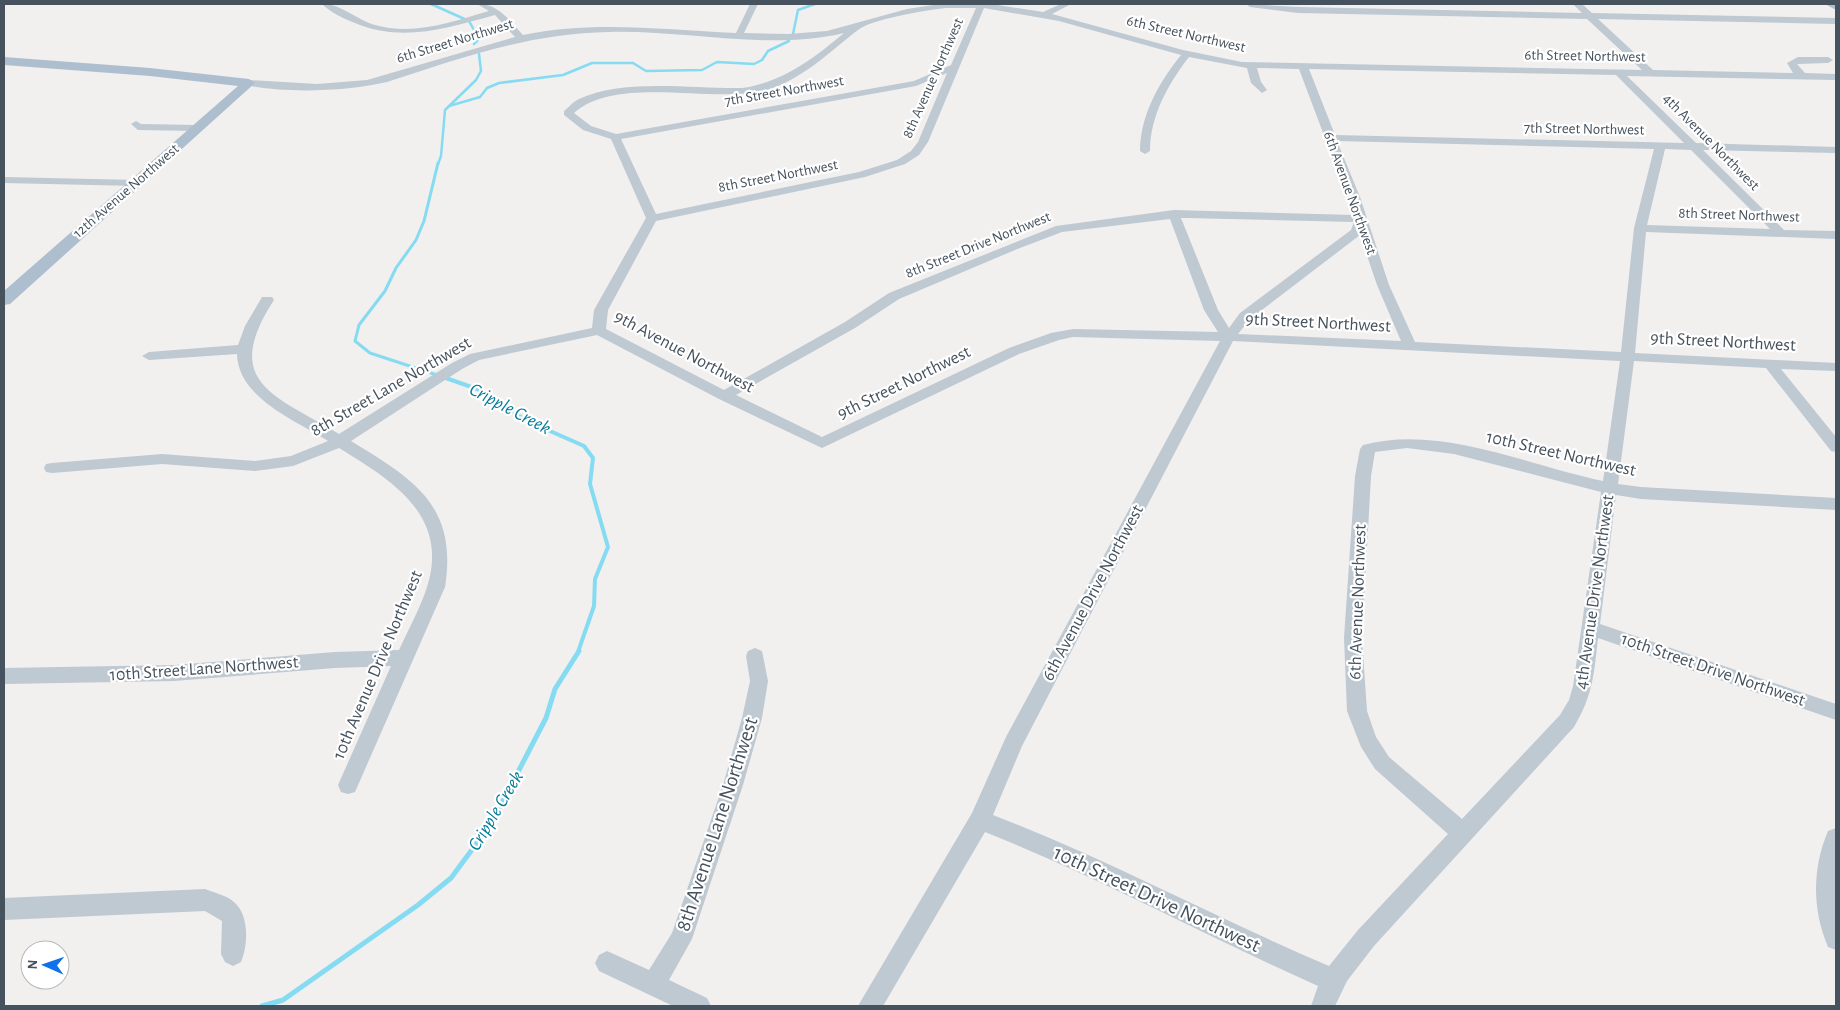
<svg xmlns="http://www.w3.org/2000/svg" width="1840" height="1010" font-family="'Alegreya Sans',sans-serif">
<rect width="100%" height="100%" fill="#f2efef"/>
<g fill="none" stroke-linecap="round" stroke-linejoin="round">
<!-- stream-far3 -->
<g stroke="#85dbf1" stroke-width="2.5">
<polyline points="431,4 469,21 479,39 474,44"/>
<polyline points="793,34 798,10 815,4"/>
<polyline points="449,106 480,97 487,88 499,83 563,75 592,63 633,63 646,71 702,70 717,62 754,64 762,60 768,51 789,41"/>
<polyline points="438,164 441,156 445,110 476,80 481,71 479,54"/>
</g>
<!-- stream-far2 -->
<polyline stroke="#85dbf1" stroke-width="3" points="437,375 370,353 355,341 359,325 385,291 396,268 416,240 424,221 438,163"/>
<!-- stream-far1 -->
<polyline stroke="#85dbf1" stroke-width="4" points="443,377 480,390 525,420 584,446 593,458 590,484 608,547 595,579 594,606 578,652"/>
<!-- stream -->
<polyline stroke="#85dbf1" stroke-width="5" points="262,1006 283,1000 418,905 451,878 491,824 546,718 555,689 579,651"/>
<!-- minor -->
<g fill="#bec9d2" fill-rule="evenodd">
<path d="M 322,4 C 340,3 357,20 375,25 C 413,36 452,22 489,11 L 477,4 C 498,3 510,21 523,35 C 594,20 665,30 736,33 L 750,4 L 758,4 L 744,33 L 788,34 L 827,31 L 907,9 L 940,4 L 991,4 L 1043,12 L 1061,4 L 1071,4 L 1052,14 L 1183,50 L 1242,62 L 1642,70 L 1587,19 L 1298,13 L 1250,7 L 1246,4 L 1298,7 L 1582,13 L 1573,4 L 1582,4 L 1592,13 L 1836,18 L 1836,24 L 1598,19 L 1653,70 L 1793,73 L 1787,63 L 1798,57 L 1828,57 L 1833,60 L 1828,63 L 1797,64 L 1805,73 L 1836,74 L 1836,80 L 1627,76 L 1696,143 L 1836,147 L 1836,153 L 1703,150 L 1784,230 L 1836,231 L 1836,239 L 1646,232 L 1635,353 L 1836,363 L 1836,371 L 1781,369 L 1836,437 L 1836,452 L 1831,451 L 1766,368 L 1634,361 L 1618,484 L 1641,487 L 1836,498 L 1836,510 L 1641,499 L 1616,495 L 1600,624 L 1836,704 L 1836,720 L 1598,638 C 1594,674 1593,695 1574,727 L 1374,946 L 1347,981 L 1335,1006 L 1311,1006 L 1318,986 C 1206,936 1098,877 985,832 L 883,1006 L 858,1006 L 972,813 L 1006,737 L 1220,341 L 1073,337 L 1059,340 L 1019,354 L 822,448 L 719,399 L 597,335 L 479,360 L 462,369 L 351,441 C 413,479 458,505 445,587 L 355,792 L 348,794 L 341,792 L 338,785 L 391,666 L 335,668 L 174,681 L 4,684 L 4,668 L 174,665 L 335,652 L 399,650 C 408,630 420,609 427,587 C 450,515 391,480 339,448 L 293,466 L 255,471 L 162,464 L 52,473 L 46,472 L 44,468 L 46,464 L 52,463 L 162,454 L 255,461 L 291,456 L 328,441 C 295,420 238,398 237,354 L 149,360 L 142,356 L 149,352 L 238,345 L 245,326 L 262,297 L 272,297 L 274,300 C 220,383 275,395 339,434 L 452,363 L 470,354 L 592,328 L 594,310 L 646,218 L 611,139 L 583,130 L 564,115 L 564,111 C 569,107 574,101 579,99 C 624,78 693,89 742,88 C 783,82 813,59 844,33 C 767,51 687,30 609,32 C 531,33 460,58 387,82 C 349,91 285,94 246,85 L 246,81 L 249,80 L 317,84 L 367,80 L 515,37 L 495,15 C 447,28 403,43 355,23 C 344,19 330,12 322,4 ZM 946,8 L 976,8 L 951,65 L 914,81 L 616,134 L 591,126 L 574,113 C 616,75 709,103 763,91 C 801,81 828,53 858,30 C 871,19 927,10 946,8 ZM 984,8 L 1059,21 L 1181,55 C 1159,82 1140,116 1140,151 L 1145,154 L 1150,151 C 1150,116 1168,84 1189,57 L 1247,68 L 1251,83 L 1262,93 L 1267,90 L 1261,82 L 1257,68 L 1299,69 L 1354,215 L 1174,210 L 1056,226 L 889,293 L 845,322 L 724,390 L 606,329 L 608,310 L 656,221 L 865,177 L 905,164 L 919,155 L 928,142 ZM 1309,69 L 1616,75 L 1684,143 L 1335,135 ZM 947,73 L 918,142 L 911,151 L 897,160 L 859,172 L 656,214 L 621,139 L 916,86 ZM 1337,141 L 1654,149 L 1634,228 L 1621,352 L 1415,342 L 1389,285 L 1360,197 ZM 1665,149 L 1691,150 L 1770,229 L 1647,225 ZM 1181,218 L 1186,218 L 1354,222 L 1351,230 L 1240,313 L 1229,328 L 1218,310 ZM 1170,219 L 1204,310 L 1218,332 L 1073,329 L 1051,333 L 1009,348 L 822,437 L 736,395 L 855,328 L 899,299 L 1015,250 L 1062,232 ZM 1360,235 L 1377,285 L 1401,341 L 1238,334 L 1250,319 ZM 1233,341 L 1620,361 L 1603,481 C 1527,465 1439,424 1363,445 L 1360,449 L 1355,476 L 1344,638 L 1347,711 L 1361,747 L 1375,769 L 1448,834 L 1358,930 L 1329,966 C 1216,918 1107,859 993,815 L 1022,746 ZM 1407,448 L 1454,454 L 1601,492 L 1573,686 L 1569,700 L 1560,715 L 1462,819 L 1389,757 L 1376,737 L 1367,711 L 1362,638 L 1371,476 L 1375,452 Z"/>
<polygon points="136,121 141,124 197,125 202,128 197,131 138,130 131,124"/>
<polygon points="4,177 137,180 143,183 137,186 4,183"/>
<polygon points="755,648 762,651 768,681 762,718 743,785 692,939 669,980 707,998 711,1006 673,1006 599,971 595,963 599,955 607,951 649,970 672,933 723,785 742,718 750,681 746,656 748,651"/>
<path d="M 1836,828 L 1836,950 L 1828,947 C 1812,909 1812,869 1828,831 Z"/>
<path d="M 205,889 C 215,893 230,896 237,905 C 249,919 248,946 241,962 L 233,966 L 225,962 L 221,954 L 222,921 L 205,911 L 4,920 L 4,898 Z"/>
</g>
<!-- major -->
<g fill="#adbecf" fill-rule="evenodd">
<polygon points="1825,4 1836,4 1836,10"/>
<polygon points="4,57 150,68 249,79 255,83 10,304 4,305 4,291 238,86 150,76 4,65"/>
</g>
</g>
<g text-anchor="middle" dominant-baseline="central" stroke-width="4.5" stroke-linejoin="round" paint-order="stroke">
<!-- far-street labels -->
<g font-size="15" fill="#46525d" stroke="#fff">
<text transform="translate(1186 34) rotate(13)">6th Street Northwest</text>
<text transform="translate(455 41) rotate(-17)">6th Street Northwest</text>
<text transform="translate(1585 56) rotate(1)">6th Street Northwest</text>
<text transform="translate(933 78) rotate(-66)">8th Avenue Northwest</text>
<text transform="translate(784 91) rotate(-10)">7th Street Northwest</text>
<text transform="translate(1584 129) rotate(1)">7th Street Northwest</text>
<text transform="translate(1711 142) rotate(45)">4th Avenue Northwest</text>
<text transform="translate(778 176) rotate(-11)">8th Street Northwest</text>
<text transform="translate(126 191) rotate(-41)">12th Avenue Northwest</text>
<text transform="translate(1350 193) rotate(70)">6th Avenue Northwest</text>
<text transform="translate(1739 215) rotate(2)">8th Street Northwest</text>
<text transform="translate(978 245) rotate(-22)">8th Street Drive Northwest</text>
</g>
<!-- street labels -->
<g font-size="18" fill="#46525d" stroke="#fff">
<text transform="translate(1318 323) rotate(3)">9th Street Northwest</text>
<text transform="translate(1723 342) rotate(3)">9th Street Northwest</text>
<text transform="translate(684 352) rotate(28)">9th Avenue Northwest</text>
<text transform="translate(904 383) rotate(-26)">9th Street Northwest</text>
<text transform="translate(391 387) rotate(-30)">8th Street Lane Northwest</text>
<text transform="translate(1561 454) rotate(13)">10th Street Northwest</text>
<text transform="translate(1595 592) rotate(-82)">4th Avenue Drive Northwest</text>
<text transform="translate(1093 593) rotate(-62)">6th Avenue Drive Northwest</text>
<text transform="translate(1358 602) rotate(-88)">6th Avenue Northwest</text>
<text transform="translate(378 665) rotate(-67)">10th Avenue Drive Northwest</text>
<text transform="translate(204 669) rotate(-4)">10th Street Lane Northwest</text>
<text transform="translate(1713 670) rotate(19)">10th Street Drive Northwest</text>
</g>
<!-- water labels -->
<g font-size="19" font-style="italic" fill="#067c9a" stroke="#fff">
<text transform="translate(510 409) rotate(28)">Cripple Creek</text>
<text transform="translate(496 811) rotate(-59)">Cripple Creek</text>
</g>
<!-- near-street labels -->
<g font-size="21" fill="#46525d" stroke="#fff">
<text transform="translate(717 824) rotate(-72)">8th Avenue Lane Northwest</text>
<text transform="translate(1157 899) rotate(25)">10th Street Drive Northwest</text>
</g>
</g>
<!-- border -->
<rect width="1840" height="1010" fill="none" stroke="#46525d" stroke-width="10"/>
<!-- north arrow -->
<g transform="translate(45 965) rotate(272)"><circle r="24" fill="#ffffff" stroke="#b5babe"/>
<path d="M0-4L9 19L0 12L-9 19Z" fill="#0f71eb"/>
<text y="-8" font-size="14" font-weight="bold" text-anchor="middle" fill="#46525d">N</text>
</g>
</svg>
